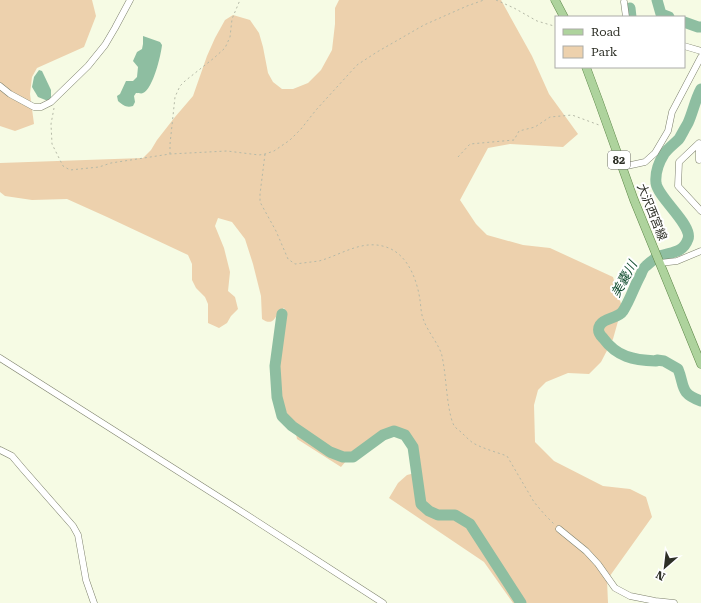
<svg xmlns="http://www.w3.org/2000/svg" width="701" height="603" font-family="'Roboto Serif','Noto Sans JP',serif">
<rect width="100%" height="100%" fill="#f6fbe4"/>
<!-- green -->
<g fill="#edd1ad">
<polygon points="0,0 92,0 96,16 84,47 37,68 32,77 30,94 34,124 15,131 0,126"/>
<path d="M 339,0 L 501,0 L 532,56 L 549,94 L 578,134 L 563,147 L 510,144 L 488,148 L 460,200 L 476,224 L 487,235 L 523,245 L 550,248 L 613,277 L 622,307 L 613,339 L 601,362 L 589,374 L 568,373 L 546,382 L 538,390 L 534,405 L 535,442 L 554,461 L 603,486 L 630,489 L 646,497 L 652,517 L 607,580 L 608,603 L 513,603 L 484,562 L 389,498 L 398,483 L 407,475 L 419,472 C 417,456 416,447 408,433 L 395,429 L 383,433 L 352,454 L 341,467 L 297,439 L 294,423 L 288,416 L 283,405 L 280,391 L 279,372 L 286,312 L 284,308 L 279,311 C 275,319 272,326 262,319 L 261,296 L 253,264 L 245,239 L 232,222 L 218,218 L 215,226 L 224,248 L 230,272 L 228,291 L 235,297 L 238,309 L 231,316 L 227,323 L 219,328 L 208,323 L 208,304 L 205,297 L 196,288 L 192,280 L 192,264 L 188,255 L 107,217 L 67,199 L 32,200 L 5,196 L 0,192 L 0,163 L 143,158 L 151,150 L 157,140 L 175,117 L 193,96 L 207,56 L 215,38 L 225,20 L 233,15 L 250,20 L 259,33 L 263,47 L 268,73 L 273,82 L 282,89 L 293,89 L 308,83 L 321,70 L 332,50 L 335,24 L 335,8 Z"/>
</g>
<!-- water -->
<g fill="#8ebea1">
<path d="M 143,36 L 160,42 L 162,45 C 161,55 153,89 143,93 C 142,94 138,93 136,93 L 134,96 L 135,102 L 133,106 C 126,108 123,105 118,101 L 117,96 L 120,94 L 126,81 L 133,81 L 137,77 L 138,67 L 133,61 L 137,52 L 142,49 L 143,44 Z"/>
<polygon points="39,70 42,71 51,90 51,99 48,101 38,97 32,87 34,77"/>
</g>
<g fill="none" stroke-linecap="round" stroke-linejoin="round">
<!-- river -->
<g stroke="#8ebea1" stroke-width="11">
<polyline points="657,0 661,14 669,17"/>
<polyline points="630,8 631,17"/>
<polyline points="684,22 698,27 701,27"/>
<path d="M 701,89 C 695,100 693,112 688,123 C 685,128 682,134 679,139 C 674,144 668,148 664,154 C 659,162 655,173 656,183 C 658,198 693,225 688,239 C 682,256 667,251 656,258 C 653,260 649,263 646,266 C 643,268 642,272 640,276 C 634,287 630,300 623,311 C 618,319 605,317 600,325 C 597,330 599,334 603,338 C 617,357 633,360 656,361 L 657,360 L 664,361 L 678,369 C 685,386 679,393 701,401"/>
<polyline points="282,314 275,366 277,397 282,416 292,426 330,452 343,457 353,457 383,435 394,431 405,435 413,447 421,504 429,511 438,515 455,515 470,524 521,603"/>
</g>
<defs>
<g id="minor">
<polyline points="624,2 626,17"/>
<polyline points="684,46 701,51"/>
<polyline points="0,86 10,94 34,107 41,107 51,102 88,66 105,45 115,28 130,0"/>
<polyline points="699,160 699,143 679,162 678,186 701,211"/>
<polyline points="622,167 645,162 655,153 668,131 672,112 701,57"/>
<polyline points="660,263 677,261 701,251"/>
<polyline points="0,358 236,508 383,603"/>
<polyline points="0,450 12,456 23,469 73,526 78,535 86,580 94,603"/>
<polyline points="559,529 586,551 598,564 615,588 630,596 655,601 674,603"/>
</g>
<g id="major">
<polyline points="555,0 564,17"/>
<polyline points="586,67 599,102 634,200 701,364"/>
</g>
</defs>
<!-- minor casing -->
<use href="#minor" stroke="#7d806c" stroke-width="7"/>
<!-- major casing -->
<use href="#major" stroke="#5e8749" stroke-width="9"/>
<!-- path -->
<g stroke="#b5b9a7" stroke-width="1" stroke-dasharray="2 3" stroke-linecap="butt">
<polyline points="496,0 514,8 537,21 554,26 556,25"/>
<polyline points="54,108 51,124 52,144 63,166 70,170 99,167 111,163 170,154 227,151 259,155 265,154 274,151 290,140 301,129 316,110 357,65 377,52 424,25 467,6 484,0"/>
<polyline points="170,154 170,144 175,97 180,86 185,81 214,58 225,48 230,37 232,19 240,0"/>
<path d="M 265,154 L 260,194 L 260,202 L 276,231 L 288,259 L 295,264 C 303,263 311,262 319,261 C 341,255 362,239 386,247 C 408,254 417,280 420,300 C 421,307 421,315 424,321 C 428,332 440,346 442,356 C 446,375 446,394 450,413 C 451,417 452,423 455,427 C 457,429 460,431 462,433 C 465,436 469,440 473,443 C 484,449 496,452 507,456 L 534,502 L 545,515 L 555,525"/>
<polyline points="458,157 470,144 514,140 519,131 535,127 550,117 572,115 599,125"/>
</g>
<!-- minor -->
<use href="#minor" stroke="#fff" stroke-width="6"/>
<!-- major -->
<use href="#major" stroke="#aed39d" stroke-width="8"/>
</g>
<g text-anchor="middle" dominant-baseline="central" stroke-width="4" stroke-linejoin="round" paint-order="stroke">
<!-- shield labels -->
<rect fill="#fff" stroke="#6c6d67" stroke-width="1" x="608" y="151" width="22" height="18" rx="3"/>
<g font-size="11" font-weight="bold" fill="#2d2f26">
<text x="619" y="160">82</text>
</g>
<!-- street labels -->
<g font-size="12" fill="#2d2f26" stroke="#fff">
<text transform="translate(652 212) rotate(68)">大沢西宮線</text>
</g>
<!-- water labels -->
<g font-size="13" font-style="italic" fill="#134e31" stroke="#fff">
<text transform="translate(624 279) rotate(-61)">美嚢川</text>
</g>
</g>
<!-- legend -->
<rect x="555" y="16" width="130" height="52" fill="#ffffff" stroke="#abaca8"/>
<rect x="563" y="29" width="20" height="6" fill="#aed39d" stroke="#abaca8"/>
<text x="591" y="36" font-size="12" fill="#2d2f26">Road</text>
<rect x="563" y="46" width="20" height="12" fill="#edd1ad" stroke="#abaca8"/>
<text x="591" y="56" font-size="12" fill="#2d2f26">Park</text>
<!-- north arrow -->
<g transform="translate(665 567) rotate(208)" stroke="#ffffff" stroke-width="3" paint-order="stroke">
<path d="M0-3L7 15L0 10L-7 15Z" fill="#2d2f26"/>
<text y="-6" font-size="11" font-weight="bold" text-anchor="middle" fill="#2d2f26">N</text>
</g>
</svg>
